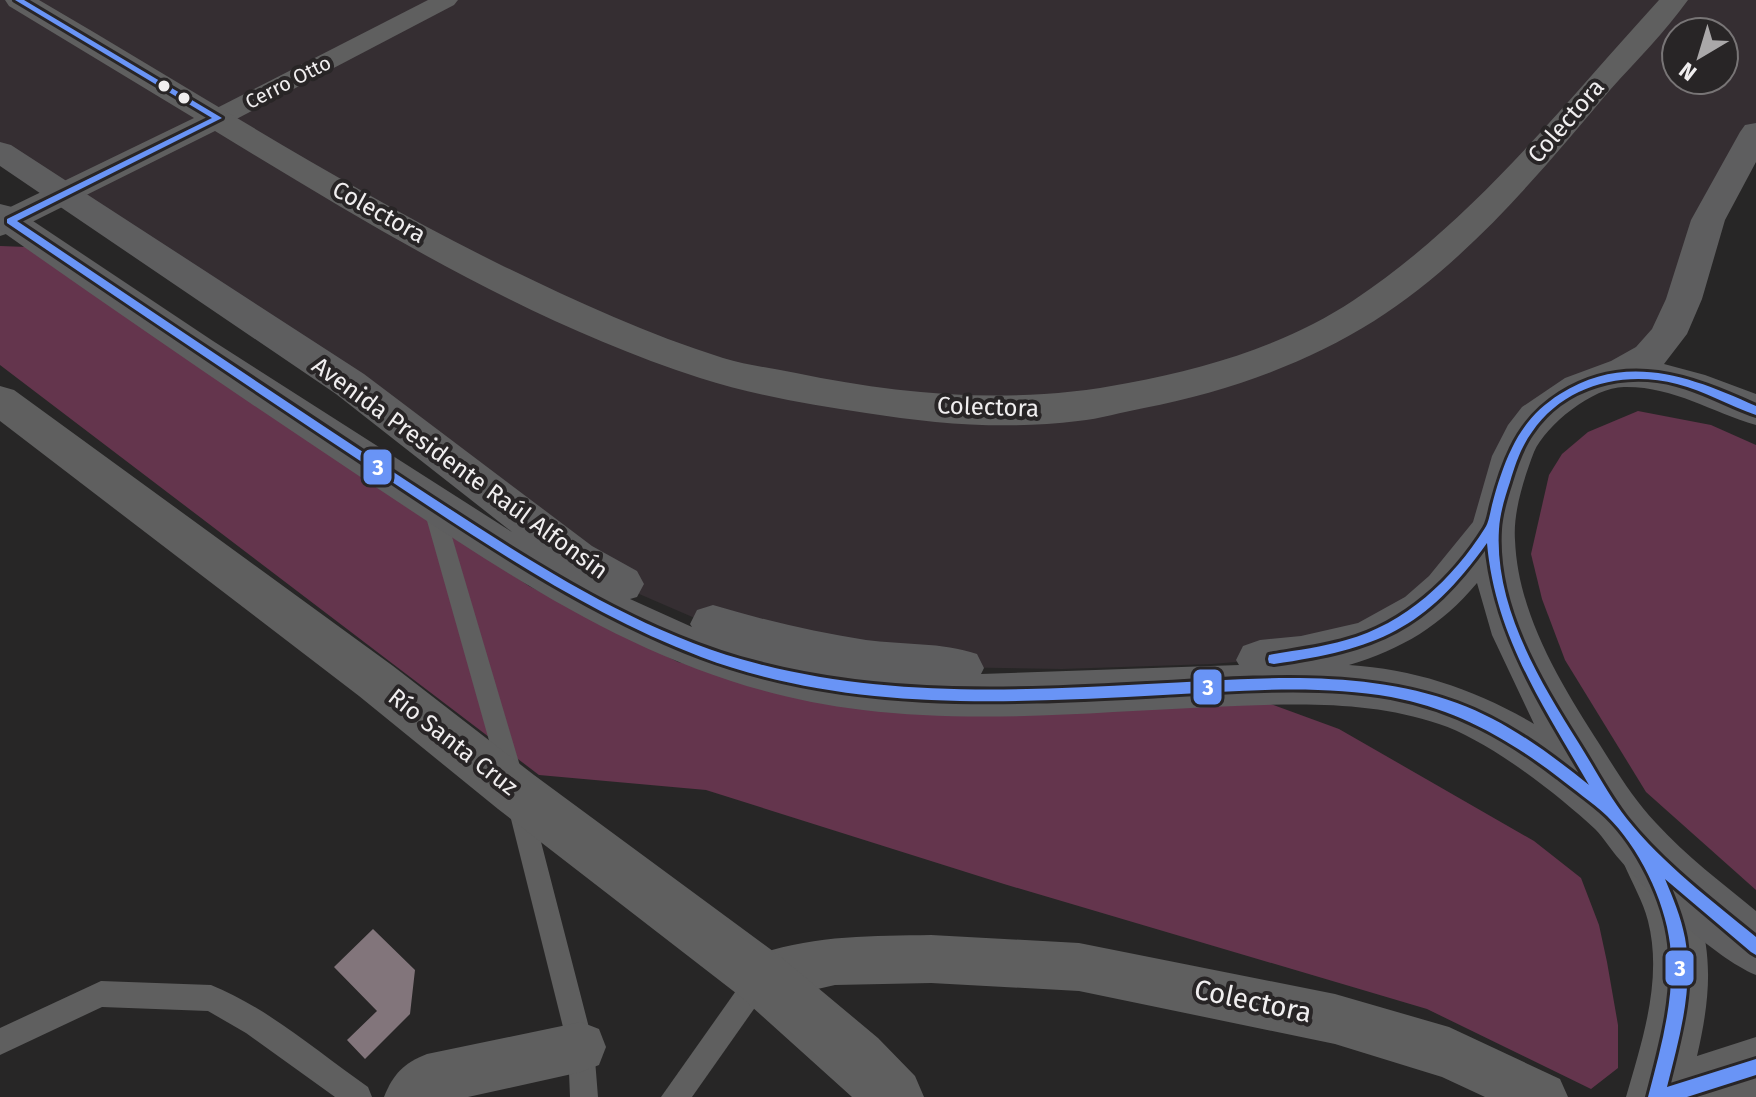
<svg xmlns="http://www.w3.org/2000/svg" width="1756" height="1097" font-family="'Fira Sans',sans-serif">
<rect width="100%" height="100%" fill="#272626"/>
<!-- built -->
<path fill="#352e32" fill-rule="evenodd" d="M 0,0 L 1756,0 L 1756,132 L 1668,334 L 1562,397 L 1470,562 L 1307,656 L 1212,664 L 1062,669 L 938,667 L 697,619 L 630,590 L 0,152 ZM 1676,32 L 1724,32 L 1724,80 L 1676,80 Z"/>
<!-- green -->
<g fill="#64354d">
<polygon points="0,246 27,247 529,586 678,662 878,708 1246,695 1339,729 1534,841 1581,878 1599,925 1607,962 1618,1025 1618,1068 1591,1089 1427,1009 1004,884 706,790 539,775 0,365"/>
<polygon points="1638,411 1711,425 1756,445 1756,890 1646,792 1565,660 1542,599 1531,554 1549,475 1562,454 1588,432"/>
</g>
<!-- building -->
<polygon fill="#82757b" points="373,929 415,970 410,1014 365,1059 347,1040 377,1011 334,967"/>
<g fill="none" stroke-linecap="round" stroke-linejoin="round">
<!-- service -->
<g fill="#5f5f5f" fill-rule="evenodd">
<polygon points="432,496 439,498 442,503 523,776 519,783 511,787 503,783 499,776 422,503 425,498"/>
<polygon points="520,796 528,799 532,807 594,1047 598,1097 570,1097 568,1047 508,807 512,799"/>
<polygon points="759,967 768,971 772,980 768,989 692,1097 661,1097 750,971"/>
<path d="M 101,981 L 211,985 C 268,1008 318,1052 368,1087 L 372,1097 L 335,1097 L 246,1033 L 208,1011 L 102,1007 L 0,1055 L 0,1028 Z"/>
</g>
<!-- minor -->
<g fill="#5f5f5f" fill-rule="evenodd">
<polygon points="428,0 458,0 454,5 227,124 209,124 205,118 209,112"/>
<path d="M 931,935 L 1079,943 L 1335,994 L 1449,1027 L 1560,1079 L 1568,1097 L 1485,1097 L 1442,1077 L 1335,1044 L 1079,991 L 931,983 L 835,985 L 761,1002 L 744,994 L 736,977 L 744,960 C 803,935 868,936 931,935 Z"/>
<path d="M 581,1022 L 599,1029 L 606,1047 L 599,1065 L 581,1072 L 468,1097 L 384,1097 C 393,1074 404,1063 427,1054 Z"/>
</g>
<!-- tertiary -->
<g fill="#5f5f5f" fill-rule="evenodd">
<path d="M 5,0 L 39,0 C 192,89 340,185 499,264 C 571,299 646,334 723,358 C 746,365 771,368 796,373 C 906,396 1018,405 1128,383 C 1207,368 1286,345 1354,300 C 1474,220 1563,105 1659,0 L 1688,0 C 1665,32 1636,61 1610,90 C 1540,173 1467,262 1374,321 C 1304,365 1225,392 1144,408 C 1122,412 1100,419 1078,421 C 1007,430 935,424 866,413 C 811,405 753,395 700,378 C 527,322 369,225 215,131 L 12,232 L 0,236 L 0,212 L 194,118 L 9,6 Z"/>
<polygon points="0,386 14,390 393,666 534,775 781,957 878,1038 915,1076 924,1097 852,1097 741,997 498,809 359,696 0,421"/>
<path d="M 1651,838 L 1670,846 C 1711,924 1717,970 1697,1056 L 1756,1037 L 1756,1097 L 1626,1097 C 1642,1041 1663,980 1648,921 C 1643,901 1632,883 1624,864 L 1632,846 Z"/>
</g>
<!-- trunk -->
<path fill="#5e5e5f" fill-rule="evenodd" d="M 1756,123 L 1756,162 L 1725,220 L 1702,299 L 1687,334 L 1664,364 L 1705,375 L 1756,394 L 1756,425 C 1711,412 1673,386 1624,387 C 1593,387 1546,425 1534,452 C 1524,478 1513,512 1515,540 C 1518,615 1561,684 1600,745 C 1617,772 1634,800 1656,823 C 1686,856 1722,883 1756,911 L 1756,975 C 1713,957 1651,896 1620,860 C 1611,850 1604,838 1595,829 C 1556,793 1488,740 1439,724 C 1366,699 1287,704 1211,707 C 1095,712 978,724 863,710 C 667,687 521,583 362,478 C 240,397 119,314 0,230 L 0,204 L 12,207 L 213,341 L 512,532 L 336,394 L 0,166 L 0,142 L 11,145 L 364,374 L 592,546 L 637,571 L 644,584 L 637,597 L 630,599 L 692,627 L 690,624 L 697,610 L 713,605 C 763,620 814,632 866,640 C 902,645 942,642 977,654 L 984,668 L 981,674 L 1239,665 L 1236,660 L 1243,646 L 1260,640 L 1301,636 L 1358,623 L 1405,597 L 1429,576 L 1473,522 L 1492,456 L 1508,425 L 1522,407 L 1565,378 L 1611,361 L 1636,347 L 1652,329 L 1666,299 L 1691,220 L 1740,132 L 1745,125 ZM 1477,583 L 1492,635 L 1534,724 C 1477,690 1415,669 1349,665 C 1402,649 1441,626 1477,583 Z"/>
<defs>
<path id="bus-1" d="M 15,0 L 24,0 L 222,118 L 17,221 C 147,308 276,395 407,481 C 515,551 632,632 759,664 C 887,697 1017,691 1147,684 C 1249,679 1359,667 1457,703 C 1506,721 1548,752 1589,785 C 1544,707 1495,636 1487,543 C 1425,630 1377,649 1274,664 L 1269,663 L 1268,659 L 1269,655 L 1274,654 C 1298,650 1322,647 1346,640 C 1405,624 1453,579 1485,528 C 1489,522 1490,513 1492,505 C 1497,486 1503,466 1512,448 C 1523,425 1538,408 1560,394 C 1626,352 1690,376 1756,406 L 1756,415 C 1729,406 1705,391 1677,384 C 1624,370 1564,385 1532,432 C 1521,447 1515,465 1510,482 C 1505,497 1500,513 1499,529 C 1494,606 1539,680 1578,742 C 1594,767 1608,795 1627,819 C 1663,864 1711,900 1756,937 L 1756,955 L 1751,952 L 1665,879 C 1673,898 1681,917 1685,938 C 1694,988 1679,1039 1667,1087 L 1756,1059 L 1756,1075 L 1687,1097 L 1648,1097 C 1661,1047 1676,996 1670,944 C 1665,900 1638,846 1607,816 C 1592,802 1574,790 1558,777 C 1507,738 1455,709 1391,697 C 1317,684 1239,691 1163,695 C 1008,703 850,713 701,657 C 588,614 487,545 386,478 C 259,394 133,308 7,223 L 7,219 L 212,118 Z"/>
</defs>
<!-- bus-1 casing -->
<use href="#bus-1" stroke="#282526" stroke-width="6"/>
<!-- bus-1 -->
<use href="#bus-1" fill="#6994f6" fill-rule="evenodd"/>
</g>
<!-- markers -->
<g fill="#f0eeef" stroke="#282526" stroke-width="3">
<circle cx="164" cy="86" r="7"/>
<circle cx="184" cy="98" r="7"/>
</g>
<g text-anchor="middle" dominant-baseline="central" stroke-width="8" stroke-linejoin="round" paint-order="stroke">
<!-- far-street labels -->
<g font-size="20" fill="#f0eeef" stroke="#282526">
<text transform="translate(288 82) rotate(-27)">Cerro Otto</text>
</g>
<!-- street labels -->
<g font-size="24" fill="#f0eeef" stroke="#282526">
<text transform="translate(1566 121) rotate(-49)">Colectora</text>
<text transform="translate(379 212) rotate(29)">Colectora</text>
<text transform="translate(988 407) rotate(2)">Colectora</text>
<text transform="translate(460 468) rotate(36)">Avenida Presidente Raúl Alfonsín</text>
<text transform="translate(453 742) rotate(38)">Río Santa Cruz</text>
</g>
<!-- near-street labels -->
<g font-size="28" fill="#f0eeef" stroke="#282526">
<text transform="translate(1253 1001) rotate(12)">Colectora</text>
</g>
</g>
<g stroke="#282526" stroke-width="3">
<rect x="362" y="448" width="31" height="38" rx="8" fill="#6994f6"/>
<rect x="1192" y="668" width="31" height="38" rx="8" fill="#6994f6"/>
<rect x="1664" y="949" width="31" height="38" rx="8" fill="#6994f6"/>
</g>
<g font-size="22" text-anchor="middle" font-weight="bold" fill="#fff">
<text x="378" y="475">3</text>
<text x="1208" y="695">3</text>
<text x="1680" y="976">3</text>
</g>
<!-- north arrow -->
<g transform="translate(1700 56) rotate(218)"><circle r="38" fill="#282526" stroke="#787576" stroke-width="2"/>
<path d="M0-6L14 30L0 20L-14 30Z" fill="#aaa8a9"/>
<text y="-12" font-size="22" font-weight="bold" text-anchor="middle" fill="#f0eeef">N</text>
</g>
</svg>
